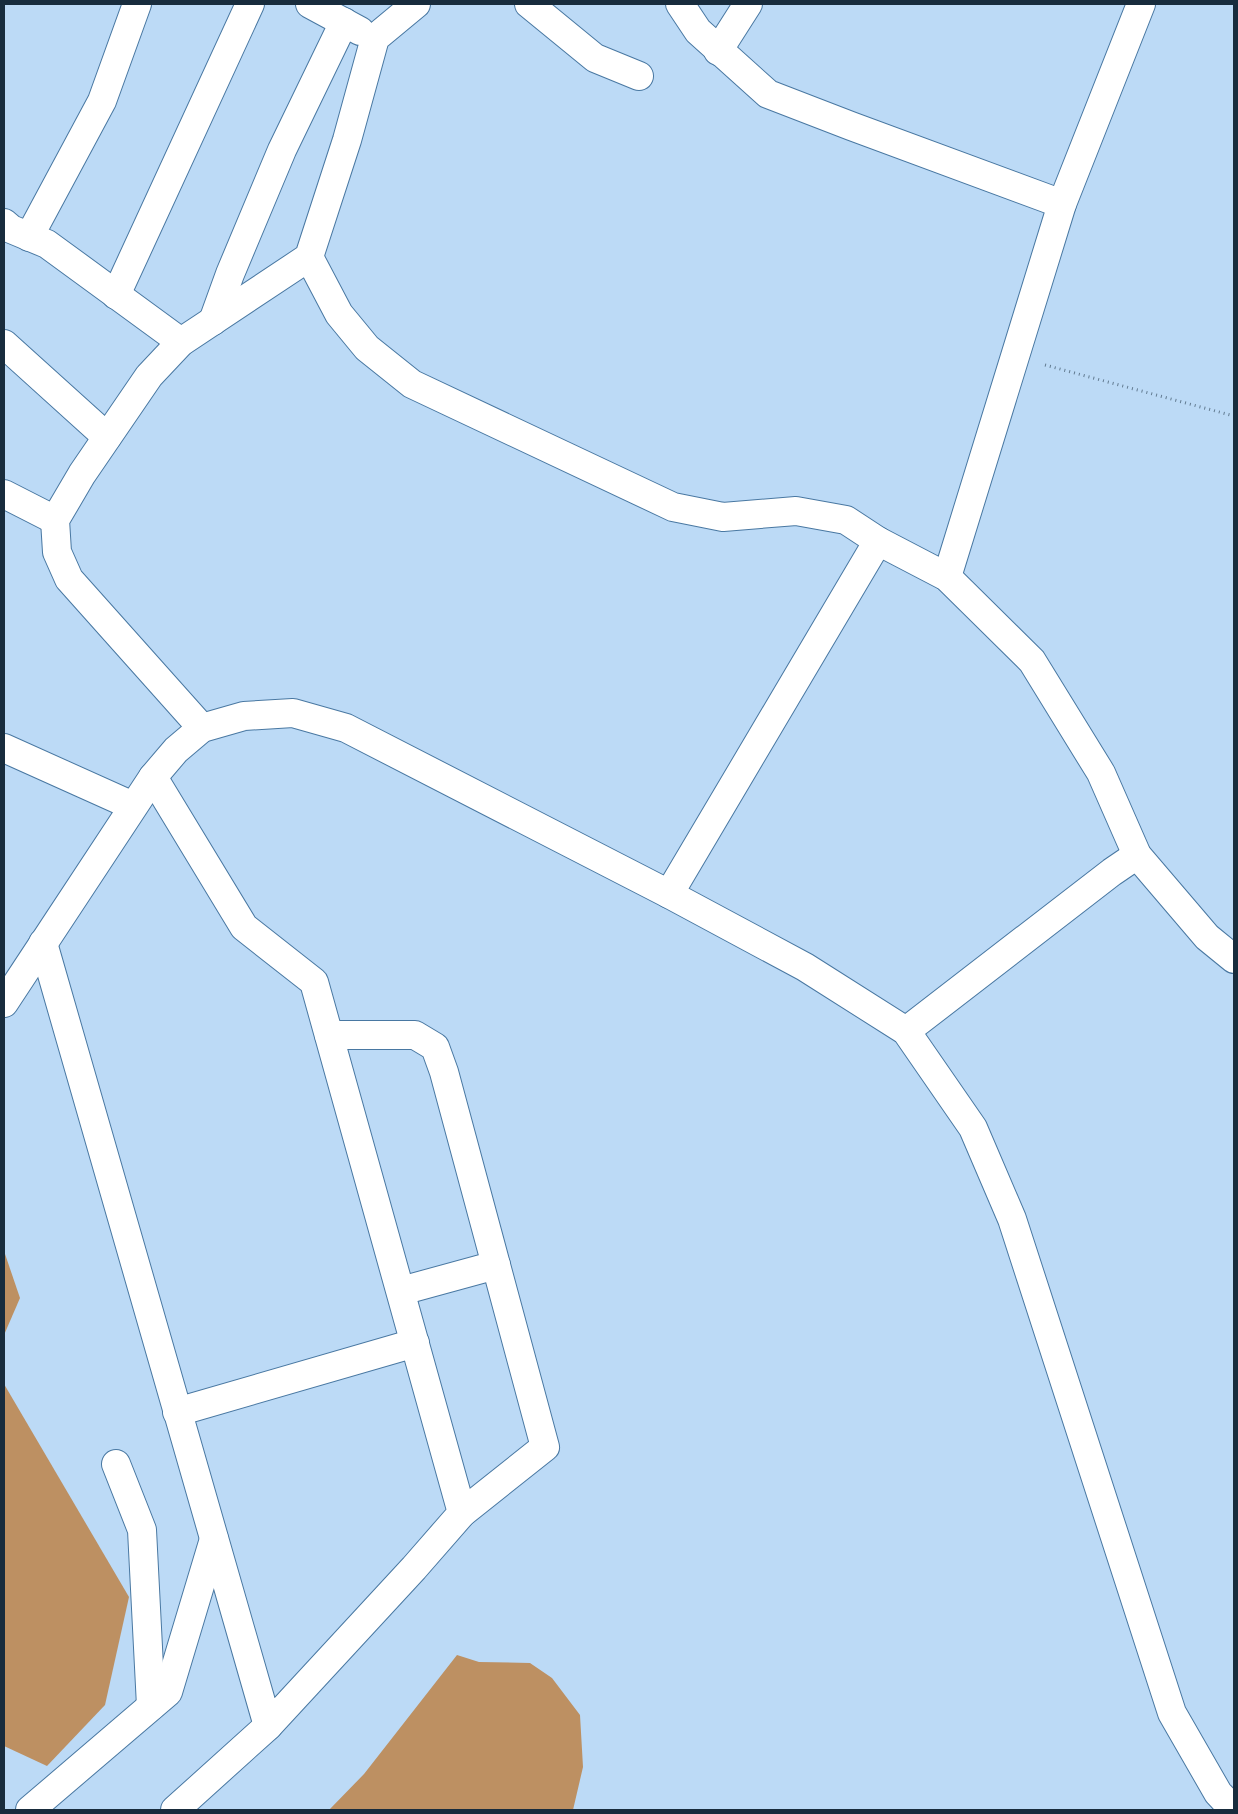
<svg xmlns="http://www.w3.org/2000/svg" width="1238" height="1814" font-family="Inter,sans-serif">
<rect width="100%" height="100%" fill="#bcdaf6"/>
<!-- forest -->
<g fill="#bd9062">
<polygon points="4,1251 20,1298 4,1335"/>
<polygon points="4,1384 129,1597 105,1705 47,1766 4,1746"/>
<polygon points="457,1655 479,1662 530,1663 552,1678 580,1715 583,1767 573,1810 329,1810 364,1774"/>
</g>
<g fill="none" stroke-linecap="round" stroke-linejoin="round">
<defs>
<g id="minor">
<polyline points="310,4 360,31"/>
<polyline points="529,4 595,58 639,76"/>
<polyline points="680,4 698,31 768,94 851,126 1062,204"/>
<polyline points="718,51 748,4"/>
<polyline points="4,223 11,229 47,244 181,342"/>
<polyline points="29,237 102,101 137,4"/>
<polyline points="309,257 339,314 367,348 412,384 673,507 723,517 796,511 846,520 878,541 947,577 1032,661 1101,773 1137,855 1207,937 1234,959"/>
<polyline points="116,295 250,4"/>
<polyline points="213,321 230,274 282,150 344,22"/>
<polyline points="4,344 107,437"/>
<polyline points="4,494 55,520"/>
<polyline points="947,577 1062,204 1141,4"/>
<polyline points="202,728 69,579 57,552 55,520 82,474 149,376 181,342 309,257 347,140 375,38 416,4"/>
<polyline points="4,748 133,806"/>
<polyline points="669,894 878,541"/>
<polyline points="43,943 268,1726 414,1568 462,1513 314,982 244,927 153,777"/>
<polyline points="906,1031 1112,872 1137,855"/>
<polyline points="329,1035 415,1035 435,1047 444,1072 545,1447 462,1513"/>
<polyline points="401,1291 496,1265"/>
<polyline points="177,1412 415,1343"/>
<polyline points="116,1464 142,1530 151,1706"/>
<polyline points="30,1810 168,1692 214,1539"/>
<polyline points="175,1810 268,1726"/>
</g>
<polyline id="tertiary" points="4,1003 153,777 176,750 202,728 244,716 293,713 346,728 669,894 805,967 906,1031 973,1128 1012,1219 1172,1713 1218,1793 1234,1810"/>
</defs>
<!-- minor casing -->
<use href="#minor" stroke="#4978a2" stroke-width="30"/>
<!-- tertiary casing -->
<use href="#tertiary" stroke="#4978a2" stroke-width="30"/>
<!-- path -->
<polyline stroke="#627b91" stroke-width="3" stroke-dasharray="1 4" stroke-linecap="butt" points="1045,365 1234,416"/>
<!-- minor -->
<use href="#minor" stroke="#fff" stroke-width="28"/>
<!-- tertiary -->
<use href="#tertiary" stroke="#fff" stroke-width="28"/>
</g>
<!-- border -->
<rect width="1238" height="1814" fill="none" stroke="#182c3d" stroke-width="10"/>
</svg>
